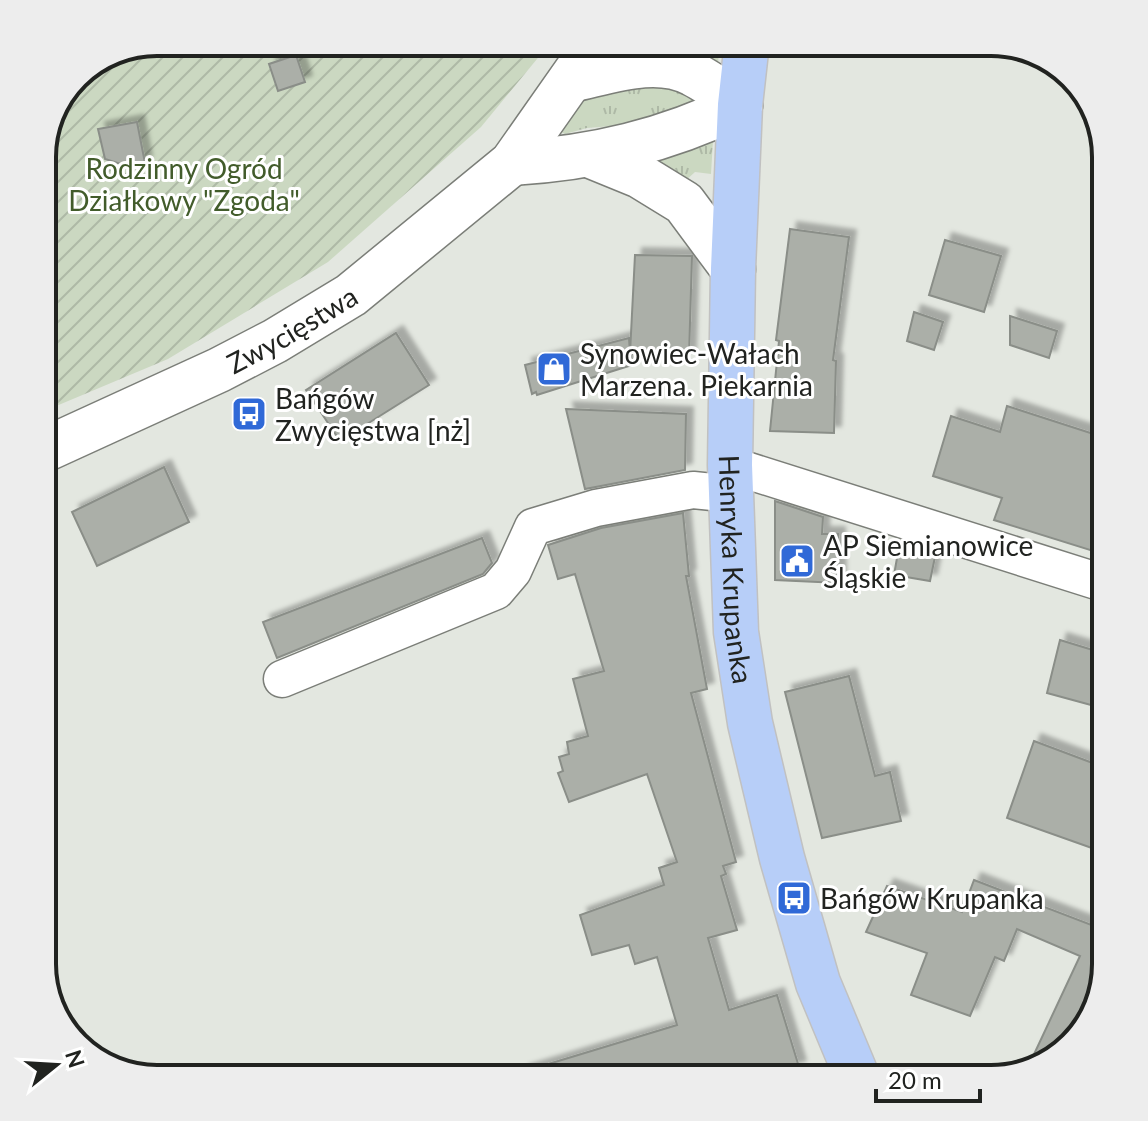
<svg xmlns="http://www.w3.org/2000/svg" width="1148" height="1121" font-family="Lato,sans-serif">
<defs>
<pattern id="grass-tufts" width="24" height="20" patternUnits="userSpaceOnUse" patternTransform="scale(2)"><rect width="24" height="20" fill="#cbd8c1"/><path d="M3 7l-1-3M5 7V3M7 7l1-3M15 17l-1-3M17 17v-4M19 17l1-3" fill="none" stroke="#aeb9a6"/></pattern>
<pattern id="garden-furrows" width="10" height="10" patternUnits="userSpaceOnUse" patternTransform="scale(2)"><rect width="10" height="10" fill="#cbd8c1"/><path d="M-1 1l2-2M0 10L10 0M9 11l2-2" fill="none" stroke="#aeb9a6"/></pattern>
<filter id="shadow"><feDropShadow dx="7" dy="-7" stdDeviation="2" flood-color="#0004"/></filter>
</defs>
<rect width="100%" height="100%" fill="#e3e7e0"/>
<!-- grass -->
<g fill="url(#grass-tufts)">
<polygon points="624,42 720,42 717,74 663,49 622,46"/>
<polygon points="660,80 701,103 624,125 587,128 565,134 558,130 587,93"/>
<polygon points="713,140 711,174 695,172 683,183 638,153"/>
</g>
<!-- garden -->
<polygon fill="url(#garden-furrows)" points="157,42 551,42 481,127 328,262 168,359 42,412 42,149 81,71"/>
<!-- building -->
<g fill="#abafa8" stroke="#8a8e88" stroke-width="2" filter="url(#shadow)">
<polygon points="296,55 305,82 278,91 269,64"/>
<polygon points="137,122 145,163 127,166 105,159 98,129"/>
<polygon points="790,229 849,237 833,360 836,361 834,433 770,431 779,341 776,340"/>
<polygon points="945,240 1001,256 984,312 929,295"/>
<polygon points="635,255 692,256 689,356 631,354 632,365 537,395 536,392 532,394 525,365 629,338 630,353"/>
<polygon points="914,312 943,322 934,350 907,341"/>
<polygon points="1010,316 1057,331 1049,358 1010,345"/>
<polygon points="396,333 429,385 340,441 306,390"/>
<polygon points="1007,406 1106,438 1106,555 994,520 1002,498 933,476 951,416 1000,432"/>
<polygon points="566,409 686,414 685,470 585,489"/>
<polygon points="164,467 189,522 97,566 72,512"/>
<polygon points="775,501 823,517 822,534 838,534 839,583 775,580"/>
<polygon points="683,513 689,576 686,576 707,689 691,693 736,862 723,866 726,874 721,876 737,930 708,938 729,1010 777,995 799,1067 761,1079 523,1079 522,1072 677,1025 657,957 635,964 629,945 592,955 580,915 664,885 659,868 677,862 647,774 569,802 558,773 563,771 559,757 569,754 567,742 588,736 573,679 604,671 575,574 558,579 548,545 601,528"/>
<polygon points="482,538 492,563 483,574 277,658 263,622"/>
<polygon points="900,541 936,552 930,581 894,575"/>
<polygon points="1060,640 1106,654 1106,694 1102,708 1047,693"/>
<polygon points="849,676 875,776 890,772 901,821 822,838 785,692"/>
<polygon points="1034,741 1106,768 1106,853 1007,818"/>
<polygon points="974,880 1094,926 1106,900 1106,964 1097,1008 1067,1050 1029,1065 1080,956 1017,929 1004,961 995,957 970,1016 911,995 927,953 866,932 887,886 962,912"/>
</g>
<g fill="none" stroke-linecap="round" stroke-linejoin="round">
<defs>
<g id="street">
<polyline points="730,465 1106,584"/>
<polyline points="282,679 496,591 513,571 533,527 596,508 693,490 732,494"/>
</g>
<g id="secondary">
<path d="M 571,80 C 609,72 656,54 693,74 C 709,82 725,94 740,105"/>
<polyline points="591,156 640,176 684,203 733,269"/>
<path d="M 512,163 C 594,158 665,141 740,105"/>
<path id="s1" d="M 42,451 L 219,370 L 275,341 L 351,295 L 512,163 L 597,42"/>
</g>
<g id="primary">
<path id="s2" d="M 747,42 L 740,105 L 733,269 L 730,465 L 736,632 L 750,723 L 782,858 L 818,983 L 858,1079"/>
</g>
</defs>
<!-- street casing -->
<use href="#street" stroke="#7b7e78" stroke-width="39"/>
<!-- secondary casing -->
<use href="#secondary" stroke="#7b7e78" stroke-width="47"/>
<!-- primary casing -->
<use href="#primary" stroke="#c1c1c1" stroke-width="47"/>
<!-- street -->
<use href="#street" stroke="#fff" stroke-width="36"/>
<!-- secondary -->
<use href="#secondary" stroke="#fff" stroke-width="44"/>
<!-- primary -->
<use href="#primary" stroke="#b7cef8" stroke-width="44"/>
</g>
<!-- icons -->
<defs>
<symbol id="shop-square" viewBox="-11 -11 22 22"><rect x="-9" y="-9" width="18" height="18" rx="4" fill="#3069d7" stroke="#fff"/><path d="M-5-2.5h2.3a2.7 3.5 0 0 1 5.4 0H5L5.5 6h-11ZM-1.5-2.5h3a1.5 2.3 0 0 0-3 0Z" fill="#fff"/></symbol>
<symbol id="bus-square" viewBox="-11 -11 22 22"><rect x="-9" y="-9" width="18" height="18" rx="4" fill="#3069d7" stroke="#fff"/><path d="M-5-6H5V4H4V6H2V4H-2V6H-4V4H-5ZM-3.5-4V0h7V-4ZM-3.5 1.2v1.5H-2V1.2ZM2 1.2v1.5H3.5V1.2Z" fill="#fff"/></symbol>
<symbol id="civic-square" viewBox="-11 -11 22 22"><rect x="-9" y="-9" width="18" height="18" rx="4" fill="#3069d7" stroke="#fff"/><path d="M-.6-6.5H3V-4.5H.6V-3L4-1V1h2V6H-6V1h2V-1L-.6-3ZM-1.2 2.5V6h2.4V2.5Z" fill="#fff"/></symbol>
</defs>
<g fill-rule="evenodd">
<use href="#shop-square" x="534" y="349" width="40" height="40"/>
<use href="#bus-square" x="229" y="394" width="40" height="40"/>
<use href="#civic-square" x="777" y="541" width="40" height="40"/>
<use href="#bus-square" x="774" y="878" width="40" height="40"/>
</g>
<g text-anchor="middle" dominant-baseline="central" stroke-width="6" stroke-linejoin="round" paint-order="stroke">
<!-- park labels -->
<g font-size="28" fill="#425c2b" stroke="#fff">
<text x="184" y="168">Rodzinny Ogród<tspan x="184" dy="32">Działkowy "Zgoda"</tspan></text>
</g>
<!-- street labels -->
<g font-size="28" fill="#212320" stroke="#fff">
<text stroke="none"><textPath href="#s1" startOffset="278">Zwycięstwa</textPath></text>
<text stroke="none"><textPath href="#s2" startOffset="528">Henryka Krupanka</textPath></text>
</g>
<!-- poi labels -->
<g font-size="28" fill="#212320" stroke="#fff" text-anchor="start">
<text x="580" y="353">Synowiec-Wałach<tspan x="580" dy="32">Marzena. Piekarnia</tspan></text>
<text x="275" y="398">Bańgów<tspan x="275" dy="32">Zwycięstwa [nż]</tspan></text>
<text x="823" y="545">AP Siemianowice<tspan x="823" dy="32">Śląskie</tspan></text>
<text x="820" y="898">Bańgów Krupanka</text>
</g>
</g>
<!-- crop -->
<path d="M0 0H1148V1121H0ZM157 56H991A101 101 0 0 1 1092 157V964A101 101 0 0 1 991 1065H157A101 101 0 0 1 56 964V157A101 101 0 0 1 157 56Z" fill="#ededed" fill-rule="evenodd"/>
<path fill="none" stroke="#212320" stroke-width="4" d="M157 56H991A101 101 0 0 1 1092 157V964A101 101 0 0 1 991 1065H157A101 101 0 0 1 56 964V157A101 101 0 0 1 157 56Z"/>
<!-- north arrow -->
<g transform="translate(56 1065) rotate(72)" stroke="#ffffff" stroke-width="6" paint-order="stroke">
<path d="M0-6L14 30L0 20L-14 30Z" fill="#212320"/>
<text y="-12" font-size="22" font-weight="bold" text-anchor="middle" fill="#212320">N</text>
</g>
<!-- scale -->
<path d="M876 1089v12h104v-12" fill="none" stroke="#212320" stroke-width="4"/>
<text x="888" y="1089" font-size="24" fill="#212320" stroke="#ffffff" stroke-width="6" paint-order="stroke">20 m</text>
</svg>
